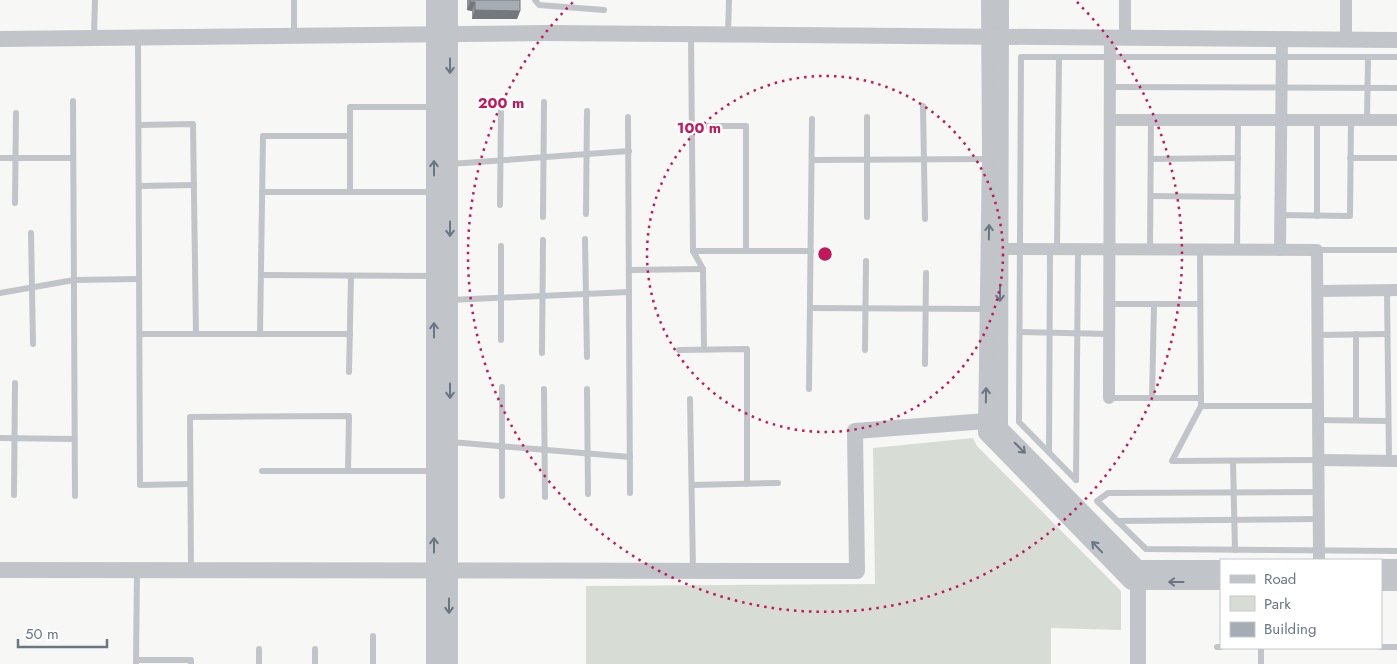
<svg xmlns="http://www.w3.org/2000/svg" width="1397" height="664" font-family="Jost,sans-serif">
<rect width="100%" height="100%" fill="#f7f8f5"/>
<!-- green -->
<polygon fill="#d7dcd5" points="973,438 977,446 1121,591 1121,630 1051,628 1051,664 586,664 586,586 875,584 873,448"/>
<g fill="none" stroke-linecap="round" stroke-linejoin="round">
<!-- service -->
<g stroke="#c1c4c8" stroke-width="6">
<polyline points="535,0 539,5 604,10"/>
<polyline points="728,34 729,0"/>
<polyline points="294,35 294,0"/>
<polyline points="94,36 95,0"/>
<polyline points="691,36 693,251 703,269 704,349"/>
<polyline points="138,39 140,485 190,484"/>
<polyline points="1110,87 1397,88"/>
<polyline points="73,101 75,496"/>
<polyline points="923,106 925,219"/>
<polyline points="628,117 630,493"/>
<polyline points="867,117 867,217"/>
<polyline points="1317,120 1317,216"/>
<polyline points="1367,120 1368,57"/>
<polyline points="139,125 193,124 196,334"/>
<polyline points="692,126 746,126 746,251"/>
<polyline points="0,158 73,158"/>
<polyline points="1350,158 1397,158"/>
<polyline points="1151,159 1238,158"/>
<polyline points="812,160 988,159"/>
<polyline points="450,164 629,151"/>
<polyline points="139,186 194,185"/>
<polyline points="262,192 433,192"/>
<polyline points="350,192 350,107 433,107"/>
<polyline points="1151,196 1238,197"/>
<polyline points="15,203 16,113"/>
<polyline points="500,205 501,109"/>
<polyline points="586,214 587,111"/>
<polyline points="1280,215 1350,216 1351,120"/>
<polyline points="543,217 544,102"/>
<polyline points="31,233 33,344"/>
<polyline points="585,239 587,357"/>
<polyline points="501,246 501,340"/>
<polyline points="1057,250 1059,57"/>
<polyline points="1150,250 1151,120"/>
<polyline points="1200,250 1201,406 1172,461 1319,460"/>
<polyline points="1237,250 1238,120"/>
<polyline points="1317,250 1397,250"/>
<polyline points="693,251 811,251"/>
<polyline points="629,270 703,269"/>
<polyline points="261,275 433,276"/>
<polyline points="1387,290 1389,460"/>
<polyline points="0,293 74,280 139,279"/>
<polyline points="450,300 629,292"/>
<polyline points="1110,304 1200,304"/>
<polyline points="810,308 986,309"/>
<polyline points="1020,332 1110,334"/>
<polyline points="140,334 350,334"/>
<polyline points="260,334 263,136 350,136"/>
<polyline points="1318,335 1387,334"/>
<polyline points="679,350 747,349 747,484"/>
<polyline points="865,350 866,261"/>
<polyline points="542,353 543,240"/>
<polyline points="925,364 926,273"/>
<polyline points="349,372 351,276"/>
<polyline points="502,387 502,496"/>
<polyline points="544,389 545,497"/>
<polyline points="587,389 588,494"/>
<polyline points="809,389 812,119"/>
<polyline points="1109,398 1201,398"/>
<polyline points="1152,398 1154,304"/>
<polyline points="690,399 693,570"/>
<polyline points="1201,406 1318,406"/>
<polyline points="1318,420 1388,421"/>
<polyline points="1356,420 1356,334"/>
<polyline points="0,438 74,439"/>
<polyline points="451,442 630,457"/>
<polyline points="1049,452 1050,250"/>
<polyline points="1233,461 1235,550"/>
<polyline points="262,471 433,471"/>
<polyline points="1076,480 1019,422 1021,57 1397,57"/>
<polyline points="1076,480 1078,250"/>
<polyline points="692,485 778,483"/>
<polyline points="1319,492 1108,493 1097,501 1146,549 1397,551"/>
<polyline points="14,495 15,383"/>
<polyline points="1117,521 1319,519"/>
<polyline points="191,570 190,417 349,416 348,471"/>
<polyline points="1217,647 1221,647"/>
<polyline points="1381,647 1397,647"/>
<polyline points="259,649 259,664"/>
<polyline points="137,660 191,660 191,664"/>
<polyline points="136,664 137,571"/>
<polyline points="315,664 315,649"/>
<polyline points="373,664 373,636"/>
<polyline points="1261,664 1261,648"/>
</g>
<!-- minor -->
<g stroke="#c1c4c8" stroke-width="12">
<polyline points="1346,0 1346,40"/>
<polyline points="1125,39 1125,0"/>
<polyline points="1110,120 1397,120"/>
<polyline points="1001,249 1317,250 1319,560"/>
<polyline points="1280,250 1282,39"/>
<polyline points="1318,291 1397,290"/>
<polyline points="1109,398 1110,38"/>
<polyline points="1319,460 1397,461"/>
</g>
<!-- tertiary -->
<g stroke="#c1c4c8" stroke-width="16">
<polyline points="989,0 990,152 986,433 1131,582 1221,582"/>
<polyline points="1001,0 1000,428 1138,568 1138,664"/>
<polyline points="0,39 545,33 1397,40"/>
<polyline points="1381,567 1397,567"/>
<polyline points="1138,568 1221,568"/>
<polyline points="0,570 857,571 855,431 1000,420"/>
<polyline points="1381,583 1397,583"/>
<polyline points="434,664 434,0"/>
<polyline points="450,664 450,0"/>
</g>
</g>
<!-- wall -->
<polygon fill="#8e949a" points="467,0 520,0 520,11 517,19 472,19 472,11 467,10"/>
<!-- shaded-wall -->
<g fill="#74787d">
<polygon points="470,2 475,2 472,11 467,10"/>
<polygon points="475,10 520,11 517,19 472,19"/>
</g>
<!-- building -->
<polygon fill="#a5acb3" stroke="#74787d" points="470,0 520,0 520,11 475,10 475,2 470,2"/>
<!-- one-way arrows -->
<defs><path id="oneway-shaft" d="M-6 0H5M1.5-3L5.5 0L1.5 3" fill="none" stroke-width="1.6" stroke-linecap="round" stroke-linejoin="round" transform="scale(1.25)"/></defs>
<g stroke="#697684">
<use href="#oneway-shaft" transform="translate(450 66) rotate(90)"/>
<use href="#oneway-shaft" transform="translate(434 168) rotate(-90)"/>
<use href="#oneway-shaft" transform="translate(450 229) rotate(90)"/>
<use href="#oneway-shaft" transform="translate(989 232) rotate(-89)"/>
<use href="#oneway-shaft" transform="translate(1000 294) rotate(90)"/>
<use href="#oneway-shaft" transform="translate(434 330) rotate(-90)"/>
<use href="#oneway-shaft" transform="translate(450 391) rotate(90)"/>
<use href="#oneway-shaft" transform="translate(986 395) rotate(-89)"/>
<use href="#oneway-shaft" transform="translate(1020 448) rotate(45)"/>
<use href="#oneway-shaft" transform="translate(434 545) rotate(-90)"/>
<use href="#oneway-shaft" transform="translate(1097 547) rotate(-134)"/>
<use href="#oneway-shaft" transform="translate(1176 582) rotate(-180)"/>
<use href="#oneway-shaft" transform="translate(449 606) rotate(90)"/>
</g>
<!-- distance rings -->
<g fill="none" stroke="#c2185b" stroke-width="2.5" stroke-dasharray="2.5 5">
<circle cx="825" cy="254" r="178"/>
<path d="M1077 2A357 357 0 1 1 573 2"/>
</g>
<circle cx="825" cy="254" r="8" fill="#c2185b" stroke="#fff" stroke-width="2.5"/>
<g font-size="15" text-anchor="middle" font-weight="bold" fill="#c2185b" stroke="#fff" stroke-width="5" stroke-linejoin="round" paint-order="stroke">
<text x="501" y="108">200 m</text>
<text x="699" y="133">100 m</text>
</g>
<!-- legend -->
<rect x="1220" y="559" width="162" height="90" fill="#ffffff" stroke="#c3c8ce"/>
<rect x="1230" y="575" width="25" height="8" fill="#c1c4c8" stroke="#c3c8ce"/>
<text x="1264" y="584" font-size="15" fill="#697684">Road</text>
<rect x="1230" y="596" width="25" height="15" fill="#d7dcd5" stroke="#c3c8ce"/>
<text x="1264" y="609" font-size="15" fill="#697684">Park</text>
<rect x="1230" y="622" width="25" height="15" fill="#a5acb3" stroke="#c3c8ce"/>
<text x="1264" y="634" font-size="15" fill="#697684">Building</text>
<!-- scale -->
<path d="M18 639v8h89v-8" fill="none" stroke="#697684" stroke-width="2.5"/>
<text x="25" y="639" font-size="15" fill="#697684" stroke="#ffffff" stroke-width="4" paint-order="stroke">50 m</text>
</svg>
